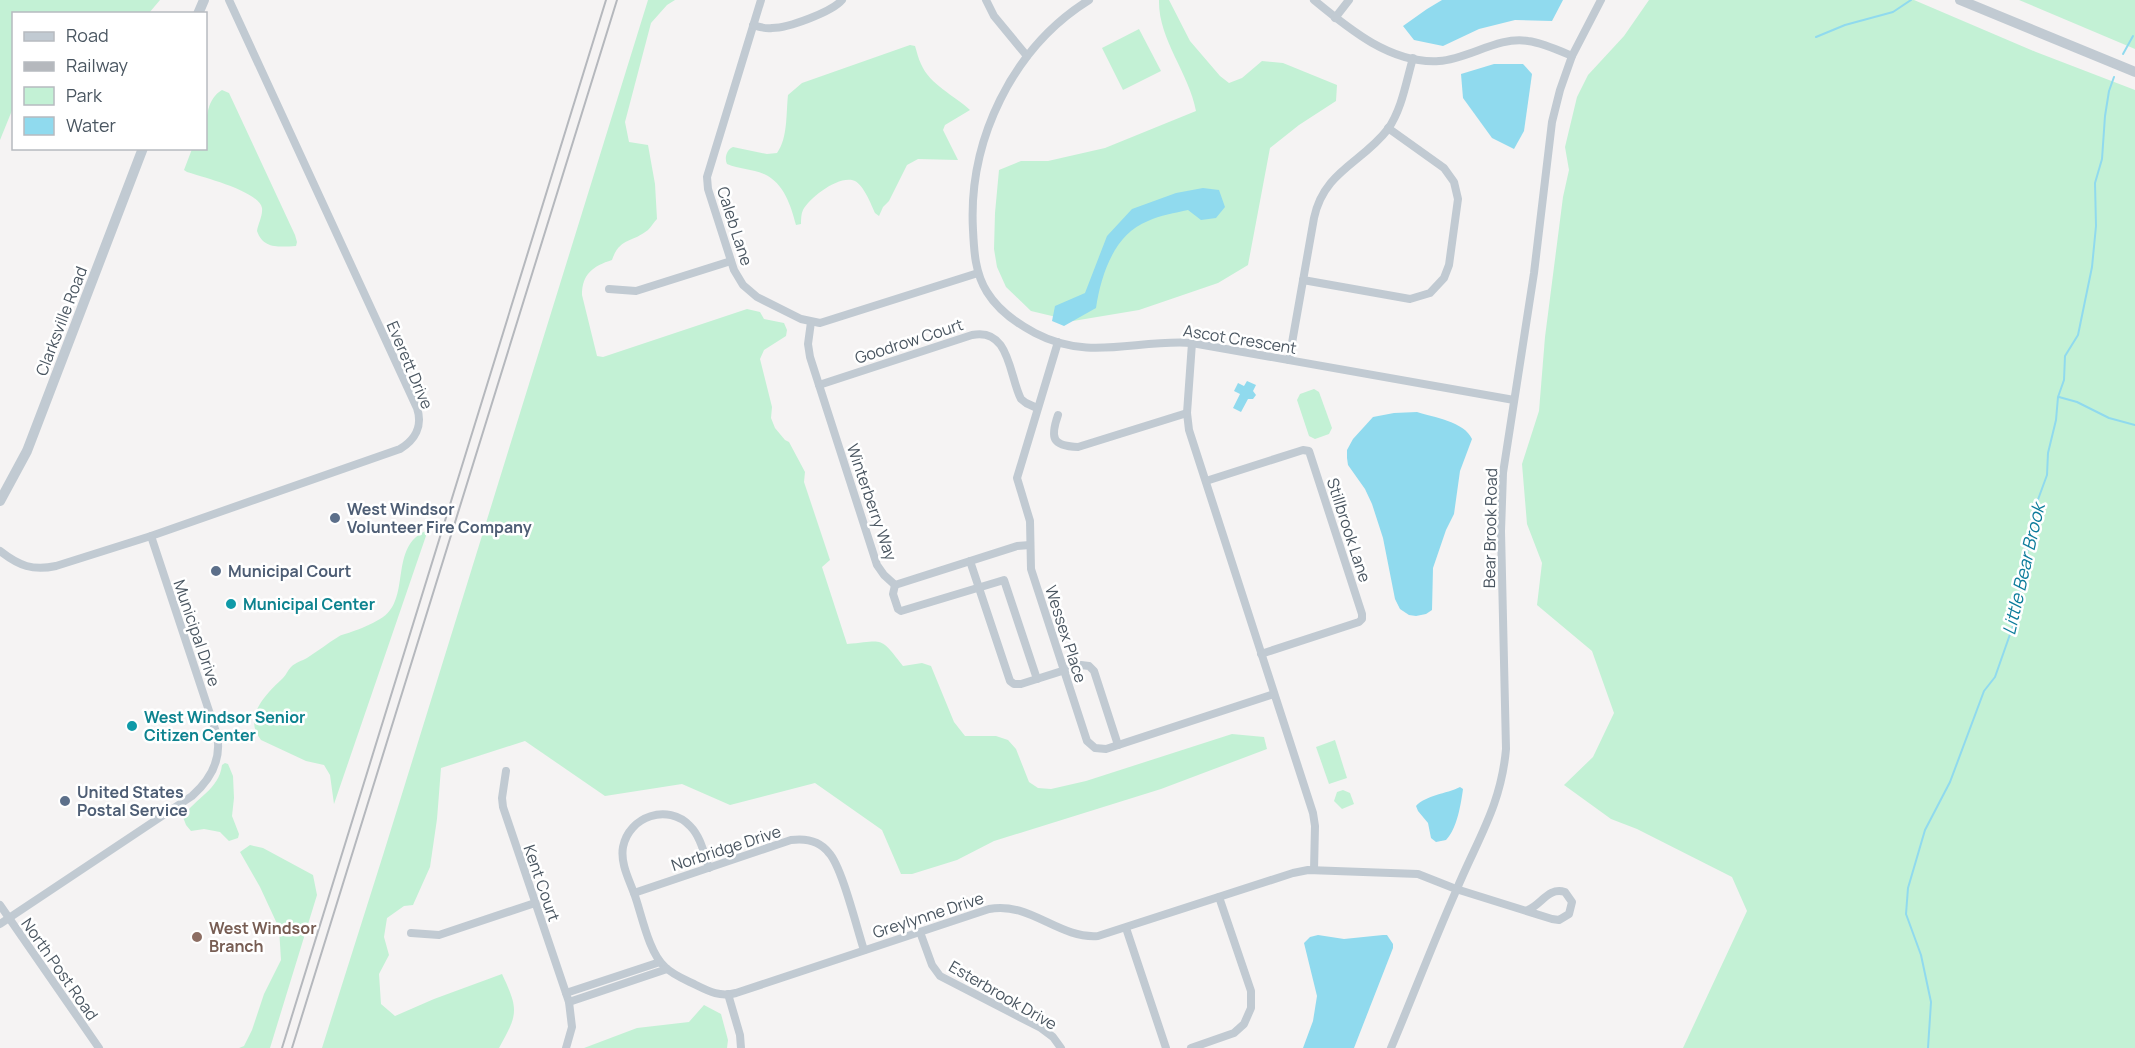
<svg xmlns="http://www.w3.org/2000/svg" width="2135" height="1048" font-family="Manrope,sans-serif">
<rect width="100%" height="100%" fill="#f5f3f3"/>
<!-- green -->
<g fill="#c3f1d5">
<polygon points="0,0 160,0 149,13 14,14 13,108 0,140"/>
<path d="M 648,0 L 675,0 L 667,5 L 651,23 L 625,122 L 629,142 L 648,145 L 655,184 L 657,219 C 654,222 651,227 648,230 C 632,243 620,237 612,260 C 593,266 582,274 582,295 L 597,356 L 603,357 L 747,309 L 760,312 L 764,319 L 784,323 L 787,330 L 786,336 L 764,350 L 760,359 L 772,407 L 771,418 L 775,428 L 785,440 L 789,442 L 805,472 L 804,482 L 830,560 L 822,567 L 847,644 C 884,641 879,635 903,666 L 922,663 L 931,666 L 954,722 L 965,736 L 996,736 L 1008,740 L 1016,749 L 1029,782 L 1038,788 L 1051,789 L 1086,781 L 1232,734 L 1264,737 L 1267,749 L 1161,789 L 994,841 L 957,860 L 912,874 L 901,874 L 882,830 L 815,783 L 730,805 L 682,784 L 605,796 L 525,741 L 441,768 L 437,819 L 430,867 L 413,905 L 404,906 L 387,918 L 384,937 L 389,955 L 379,974 L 381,1004 L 395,1016 L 434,999 L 502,974 C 519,1010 518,1014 499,1048 L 322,1048 L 384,852 Z"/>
<path d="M 1159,0 L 1169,0 L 1190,41 L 1220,76 L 1229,83 L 1242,78 L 1262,61 L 1283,63 L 1337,85 L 1336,101 L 1299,125 L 1270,148 L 1248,265 L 1218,283 L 1139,310 L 1073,321 L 1031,311 L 1006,287 L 997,267 L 994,249 L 995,213 L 999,170 L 1021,161 L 1048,161 L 1105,148 L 1196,111 C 1189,73 1158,39 1159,0 Z"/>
<polygon points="1649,0 1914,0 2036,52 2135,90 2135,1048 1683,1048 1747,911 1732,877 1637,829 1611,819 1564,785 1593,757 1614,713 1592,651 1537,605 1542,563 1527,524 1522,464 1539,411 1545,337 1563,197 1569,170 1565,147 1577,97 1588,75 1624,36"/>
<polygon points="2019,0 2135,0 2135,49"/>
<polygon points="1139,29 1161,71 1123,90 1102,48"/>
<path d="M 910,45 L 915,46 C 917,52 918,58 921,64 C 930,85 954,95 970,110 L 945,125 L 943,130 L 958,160 L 918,159 L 907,165 L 889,201 L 883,207 L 879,216 L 875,213 C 871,204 864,186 855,181 C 840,174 810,197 803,210 C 801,214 801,220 801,224 L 796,225 C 791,206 784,183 764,174 C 752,169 739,169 727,164 C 724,158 727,149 733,147 L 767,154 L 777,153 C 788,138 786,113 788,95 L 802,83 Z"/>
<path d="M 222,90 L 229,93 L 295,235 L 297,242 L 296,246 C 279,247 263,249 257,231 C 258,224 263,215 262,208 C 259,191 202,177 187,172 L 184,170 L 192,149 L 206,148 C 206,130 203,101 222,90 Z"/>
<polygon points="1314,389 1319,392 1332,428 1329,434 1315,439 1309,436 1297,400 1300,394"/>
<path d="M 428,530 L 334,804 L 330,775 L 324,765 L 306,761 L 261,740 C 242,717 267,693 283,678 C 286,675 288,670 291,667 C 296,662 302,661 307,658 C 318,651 328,643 338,637 C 342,634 346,634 351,632 C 360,629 372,624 380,619 C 413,601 387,545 428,530 Z"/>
<polygon points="1335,740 1347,778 1329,784 1316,747"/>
<path d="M 225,763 L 228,764 L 233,776 L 234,798 L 232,816 L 239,834 L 238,838 L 229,841 L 220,832 L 204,829 L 191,831 L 186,825 L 183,817 C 195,798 219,790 222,765 Z"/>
<polygon points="1343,790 1350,793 1354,804 1342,809 1334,801 1337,792"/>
<polygon points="250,845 263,848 313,875 317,895 270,1048 239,1048 244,1046 252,1030 264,994 281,960 279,928 260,887 240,852"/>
<polygon points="704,1005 721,1014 728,1040 727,1048 584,1048 637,1028 689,1022"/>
</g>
<!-- water -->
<g fill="#90daee">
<polygon points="1442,0 1563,0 1552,21 1515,20 1479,29 1443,46 1414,40 1403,26 1427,9"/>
<polygon points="1494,64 1523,64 1532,74 1524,131 1514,149 1492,138 1463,98 1461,74"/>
<path d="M 1203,188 L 1219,190 L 1225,207 L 1216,218 L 1201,220 L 1188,210 C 1175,213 1160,215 1148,221 C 1114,234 1101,275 1096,308 L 1064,326 L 1052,321 L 1055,306 L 1085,293 L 1107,236 L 1132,209 L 1176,193 Z"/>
<polygon points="1247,381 1256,385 1253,391 1256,395 1253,399 1248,399 1241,412 1233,408 1240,394 1234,391 1238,383 1244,386"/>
<path d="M 1417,412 C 1433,417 1465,422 1472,439 L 1460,471 L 1454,514 L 1446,530 L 1433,568 L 1432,610 L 1426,614 L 1416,616 L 1409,615 L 1400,609 L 1395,599 L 1383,538 L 1372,504 L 1365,489 L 1348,465 L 1347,458 L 1347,450 L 1353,439 L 1373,417 L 1394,413 Z"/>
<path d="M 1460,787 L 1463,789 C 1461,804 1457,829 1446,840 L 1436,842 L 1431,838 L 1428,823 L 1418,811 L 1416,806 C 1426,795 1446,794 1460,787 Z"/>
<polygon points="1318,935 1344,939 1383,935 1387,935 1393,944 1393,948 1354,1048 1303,1048 1313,1021 1317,996 1304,943 1310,937"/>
</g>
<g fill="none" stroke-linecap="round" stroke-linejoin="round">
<!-- stream -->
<g stroke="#90daee" stroke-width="2">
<polyline points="1816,37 1845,25 1893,12 1911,0"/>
<polyline points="2123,54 2133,36"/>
<polyline points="2059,397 2077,402 2109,418 2135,425"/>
<polyline points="1928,1048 1931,1002 1921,955 1906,914 1908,888 1925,830 1950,782 1984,691 1995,677 2014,623 2036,505 2047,475 2048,453 2056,420 2058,397 2064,380 2065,356 2078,335 2092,267 2096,226 2095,183 2102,159 2105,116 2109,91 2114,77"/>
</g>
<!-- minor -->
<g stroke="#c1cad2" stroke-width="8">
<polyline points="761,0 707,177 708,189 734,270 743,285 757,297 801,319 820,323 978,273"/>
<polyline points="986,0 994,16 1027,56"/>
<path d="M 1089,0 C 1012,48 968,141 973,230 C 974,251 975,273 987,292 C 998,310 1016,323 1035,333 C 1090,362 1135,339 1192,343 L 1514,400"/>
<path d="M 1314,0 C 1349,29 1391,64 1439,61 C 1469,59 1498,36 1528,41 C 1543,43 1558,50 1572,56"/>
<polyline points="1335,18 1349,0"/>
<path d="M 753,25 C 759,27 766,29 772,28 C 788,28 832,12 842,0"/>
<polyline points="1303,280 1410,299 1430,293 1444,278 1449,265 1458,199 1454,182 1444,168 1388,128"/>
<polyline points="609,289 636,291 731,261"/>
<polyline points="811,322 808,344 810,357 877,565 884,575 895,585 1017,546 1030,545"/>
<polyline points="1058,342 1017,478 1030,521 1031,569 1087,741 1095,748 1106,749 1274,694"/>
<polyline points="1192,343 1187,413 1189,430 1313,813 1315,826 1314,870"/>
<path d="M 1289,360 L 1314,218 C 1324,171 1362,163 1388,129 C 1402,109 1406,82 1413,58"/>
<path d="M 819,385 L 972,335 C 1010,327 1009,376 1021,399 L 1026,403 L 1037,408"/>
<path d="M 1058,415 C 1050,438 1052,446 1078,447 L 1187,413"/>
<polyline points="1206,481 1303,450 1309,451 1362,614 1362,619 1359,622 1261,654"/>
<path d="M 0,551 C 19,566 33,571 56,566 L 151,536 L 400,449 C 415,440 423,426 417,408 L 229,0"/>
<polyline points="970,561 1010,681 1014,684 1021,684 1081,665 1089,666 1094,671 1118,745"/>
<polyline points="895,585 893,594 898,609 901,611 1004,580 1037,679"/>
<polyline points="506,771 502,798 503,807 569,1002 572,1027 566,1048"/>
<path d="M 709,868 C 704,854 701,837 690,826 C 668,803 629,816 623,847 C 620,864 630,881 635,896 C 642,916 649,953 665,967 C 673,975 686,980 696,985 C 710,992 720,997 736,993 L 989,909 C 1030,901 1058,939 1098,936 L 1293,873 L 1308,870 L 1418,874 L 1456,889 L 1552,919 L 1559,920 L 1569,914 L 1572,902 L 1565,892 C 1548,887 1542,904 1528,910"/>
<path d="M 634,893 L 791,840 C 806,838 820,841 829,853 C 842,867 857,929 864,950"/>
<polyline points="0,905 99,1048"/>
<path d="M 0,924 L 192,796 C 210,780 222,760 217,735 L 151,536"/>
<polyline points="1126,928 1166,1048"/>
<polyline points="920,932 932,965 940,976 1041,1028 1053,1037 1061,1048"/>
<polyline points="411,933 439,935 535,903"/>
<polyline points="566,993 660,962"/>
<polyline points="728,994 740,1035 741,1048"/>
<polyline points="569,1002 667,969"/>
<polyline points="1191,1048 1234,1033 1244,1024 1251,1008 1251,991 1219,897"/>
<path d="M 1391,1048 C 1413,996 1433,943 1456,891 C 1477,840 1501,806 1506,749 L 1501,531 L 1503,473 L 1534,273 L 1552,122 L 1560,90 L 1572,56 L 1601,0"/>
</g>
<!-- tertiary -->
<g stroke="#c1cad2" stroke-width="10">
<polyline points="1960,0 2135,72"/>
<polyline points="198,14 204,0"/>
<polyline points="0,501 27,451 143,148"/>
</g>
<!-- rail -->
<g stroke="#b5b8bd" stroke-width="2">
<polyline points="282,1048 606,0"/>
<polyline points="292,1048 617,0"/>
</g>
</g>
<!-- markers -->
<g fill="#5c6f8a" stroke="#fff" stroke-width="2">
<circle cx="335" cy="518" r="6"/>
<circle cx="216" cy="571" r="6"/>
<circle cx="65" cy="801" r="6"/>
</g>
<g fill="#0f9aa8" stroke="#fff" stroke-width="2">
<circle cx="231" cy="604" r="6"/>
<circle cx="132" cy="726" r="6"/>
</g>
<circle fill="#8d6e63" stroke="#fff" stroke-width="2" cx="197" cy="937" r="6"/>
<g text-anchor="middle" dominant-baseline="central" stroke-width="5" stroke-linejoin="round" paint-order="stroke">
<!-- street labels -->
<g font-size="16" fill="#4a5661" stroke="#fff">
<text transform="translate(735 226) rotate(72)">Caleb Lane</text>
<text transform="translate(61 321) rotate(-69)">Clarksville Road</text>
<text transform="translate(1240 339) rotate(9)">Ascot Crescent</text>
<text transform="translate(909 341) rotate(-18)">Goodrow Court</text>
<text transform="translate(410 365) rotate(67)">Everett Drive</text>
<text transform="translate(872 502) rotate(71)">Winterberry Way</text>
<text transform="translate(1490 528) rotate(-89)">Bear Brook Road</text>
<text transform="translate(1349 530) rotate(72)">Stillbrook Lane</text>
<text transform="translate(197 633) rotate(71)">Municipal Drive</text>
<text transform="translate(1066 634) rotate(72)">Wessex Place</text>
<text transform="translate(726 848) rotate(-18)">Norbridge Drive</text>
<text transform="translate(542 883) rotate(71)">Kent Court</text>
<text transform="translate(928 915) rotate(-18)">Greylynne Drive</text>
<text transform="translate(60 969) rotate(55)">North Post Road</text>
<text transform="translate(1003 995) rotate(30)">Esterbrook Drive</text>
</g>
<!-- service labels -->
<g font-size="16" font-weight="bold" fill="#4e5e75" stroke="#fff" text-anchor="start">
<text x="347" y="509">West Windsor<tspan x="347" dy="18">Volunteer Fire Company</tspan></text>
<text x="228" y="571">Municipal Court</text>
<text x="77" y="792">United States<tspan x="77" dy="18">Postal Service</tspan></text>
</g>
<!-- culture labels -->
<g font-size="16" font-weight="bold" fill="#0d838f" stroke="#fff" text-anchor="start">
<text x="243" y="604">Municipal Center</text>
<text x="144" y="717">West Windsor Senior<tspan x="144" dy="18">Citizen Center</tspan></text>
</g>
<!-- education labels -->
<g font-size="16" font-weight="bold" fill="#785e54" stroke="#fff" text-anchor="start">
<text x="209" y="928">West Windsor<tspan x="209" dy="18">Branch</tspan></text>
</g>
<!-- water labels -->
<g font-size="18" font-style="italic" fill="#0c7c9b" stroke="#fff">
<text transform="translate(2023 569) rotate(-77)">Little Bear Brook</text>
</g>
</g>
<!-- legend -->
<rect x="12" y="12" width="195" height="138" fill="#ffffff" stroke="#b7bbc0" stroke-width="1.5"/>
<rect x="24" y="32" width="30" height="9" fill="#c1cad2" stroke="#b7bbc0" stroke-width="1.5"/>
<text x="66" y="42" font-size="18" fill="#4a5661">Road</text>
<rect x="24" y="62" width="30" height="9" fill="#b5b8bd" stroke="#b7bbc0" stroke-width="1.5"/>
<text x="66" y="72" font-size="18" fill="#4a5661">Railway</text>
<rect x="24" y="87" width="30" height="18" fill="#c3f1d5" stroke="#b7bbc0" stroke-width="1.5"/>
<text x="66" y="102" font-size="18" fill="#4a5661">Park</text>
<rect x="24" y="117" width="30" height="18" fill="#90daee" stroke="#b7bbc0" stroke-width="1.5"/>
<text x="66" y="132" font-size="18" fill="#4a5661">Water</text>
</svg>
